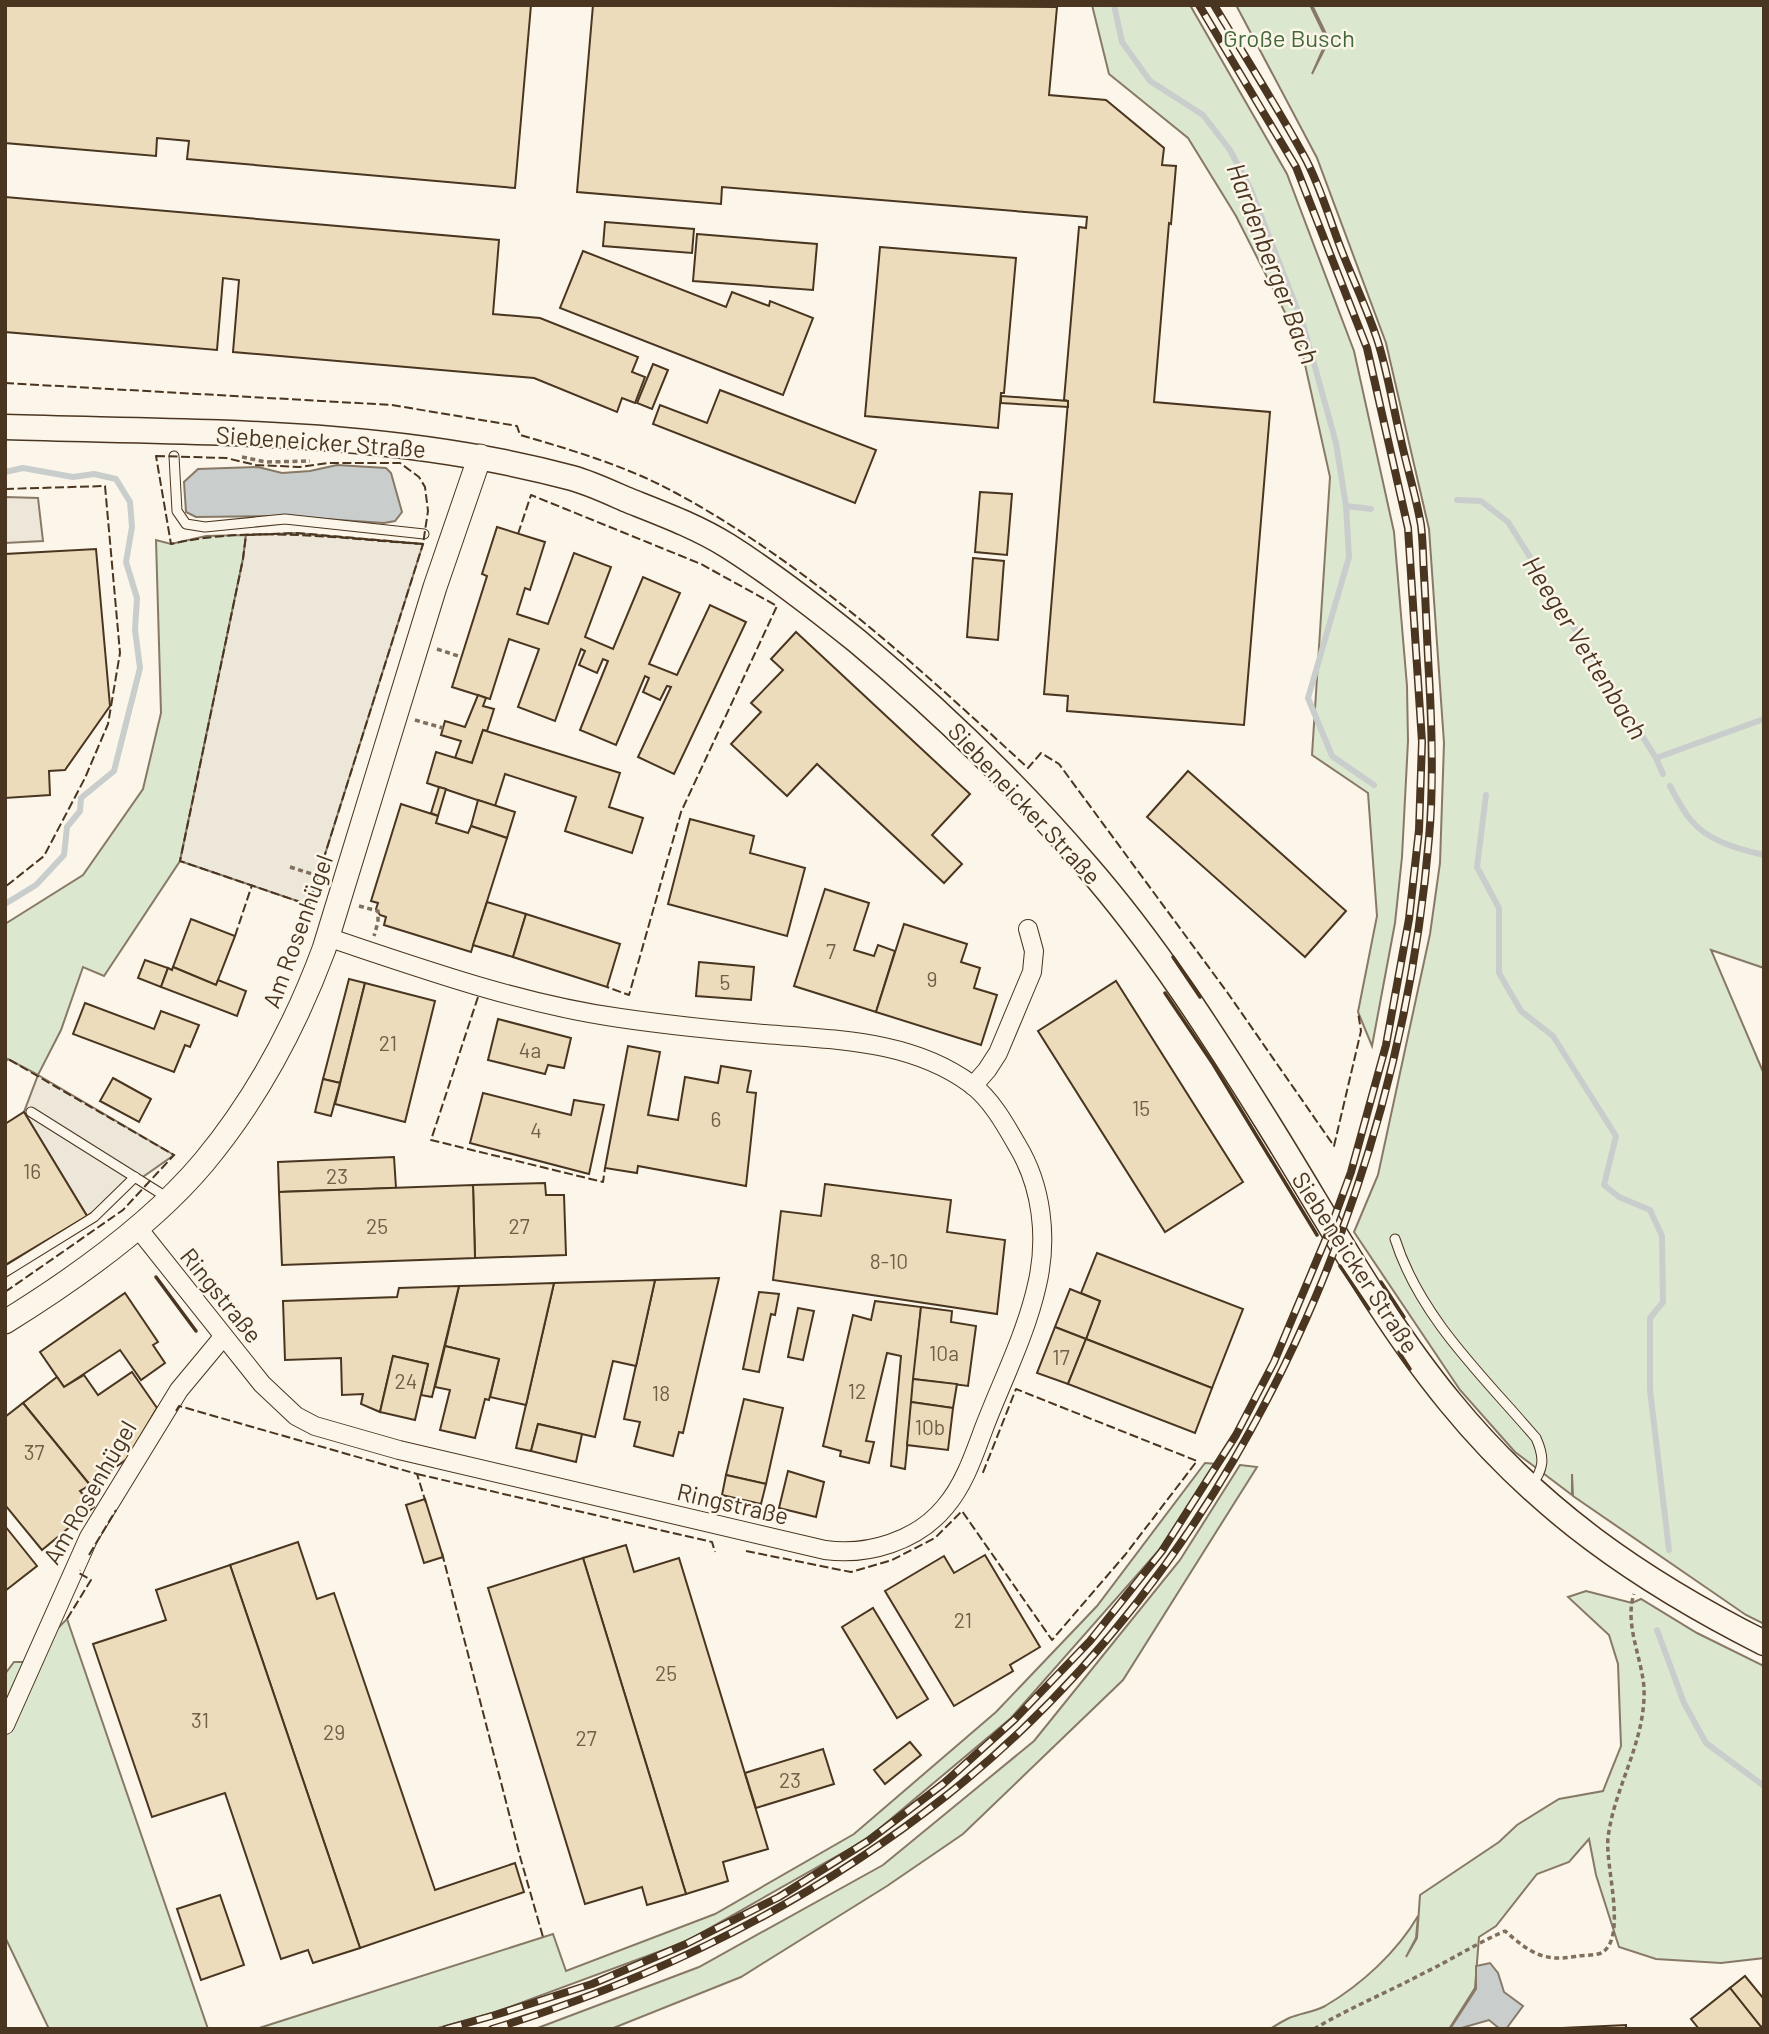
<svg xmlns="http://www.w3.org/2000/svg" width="1769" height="2034" font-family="Barlow,sans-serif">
<rect width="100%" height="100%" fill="#fbf6e9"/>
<!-- green -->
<g fill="#dce7d0" stroke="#887966" stroke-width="2">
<polygon points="1092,5 1190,5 1287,174 1354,351 1394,532 1407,686 1408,741 1402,857 1395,923 1372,1046 1358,1012 1377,916 1368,793 1312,755 1330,477 1300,342 1236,216 1188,138 1109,74"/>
<polygon points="1236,5 1310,5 1327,40 1312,74 1329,40 1312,5 1764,5 1764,968 1711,950 1764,1074 1764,1624 1746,1615 1573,1496 1572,1474 1572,1495 1515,1452 1460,1390 1354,1232 1378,1175 1430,934 1440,863 1444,743 1429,529 1386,343 1317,158"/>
<polygon points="246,535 243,559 180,861 104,976 83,967 61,1030 38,1075 8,1059 5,1062 5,924 83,875 143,789 161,713 156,540 171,544 206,536"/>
<polygon points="1205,1463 1218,1464 1160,1549 1011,1718 867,1839 685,1942 493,2013 434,2029 256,2029 553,1934 566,1971 715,1914 854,1834 996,1712 1097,1606"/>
<polygon points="1240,1465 1257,1467 1123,1680 963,1834 887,1886 741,1977 611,2029 535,2029 699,1967 883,1865 1034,1741 1180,1560"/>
<path d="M 1586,1591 L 1632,1603 L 1641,1599 L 1697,1633 L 1764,1666 L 1764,1958 L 1721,1963 L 1656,1959 L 1619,1947 L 1596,1875 L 1589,1839 L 1569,1862 L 1537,1874 L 1496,1926 L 1479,1937 L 1475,1988 L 1449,2029 L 1270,2029 C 1276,2025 1283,2021 1289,2018 C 1301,2013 1314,2012 1325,2006 C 1361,1985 1397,1952 1418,1916 L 1416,1938 L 1406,1957 L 1417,1938 L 1420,1895 L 1499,1842 L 1517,1825 L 1559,1799 L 1603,1791 L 1621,1746 L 1618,1664 L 1609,1635 L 1568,1597 Z"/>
<polygon points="67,1619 208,2029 49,2029 5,1937 5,1674 14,1662 24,1662"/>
</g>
<!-- parking -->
<g fill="#ede7d9" stroke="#887966" stroke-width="2">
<polygon points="5,497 38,498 43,541 5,543"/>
<polygon points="296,533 423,544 309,905 180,861 243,559 246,535"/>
<polygon points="38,1075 174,1155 87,1216 24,1112"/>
</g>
<!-- water -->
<g fill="#c9cecd" stroke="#887966" stroke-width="2">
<polygon points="337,465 386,468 391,473 402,512 395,521 384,523 280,516 196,517 186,512 184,482 198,469 258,467 282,473 310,471"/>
<polygon points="1490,1963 1498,1973 1504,1992 1523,2006 1506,2029 1500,2029 1489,2020 1458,2029 1450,2029 1476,1989 1476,1966"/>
</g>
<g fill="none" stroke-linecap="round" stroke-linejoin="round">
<!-- stream -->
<g stroke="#c9cecd" stroke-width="6">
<polyline points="1114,5 1122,42 1150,81 1203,115 1230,150 1251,190 1303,324 1336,443 1346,506 1349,557 1308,698 1332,756 1374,785"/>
<polyline points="5,472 23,468 73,477 94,474 116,479 130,502 132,527 126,562 137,598 135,630 140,668 114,771 81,798 80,811 67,827 64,855 36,885 5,904"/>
<polyline points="1457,500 1481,501 1508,522 1656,758 1764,719"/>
<polyline points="1346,506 1371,509"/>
<polyline points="1656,758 1663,774"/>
<path d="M 1670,786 C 1676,797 1682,809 1690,819 C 1707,841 1738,849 1764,855"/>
<polyline points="1486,795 1477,867 1499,908 1499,973 1521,1011 1553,1036 1616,1136 1604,1185 1619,1197 1650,1210 1662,1236 1663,1302 1650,1318 1650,1390 1669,1550"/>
<polyline points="1657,1630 1684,1703 1706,1743 1764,1786"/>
</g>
</g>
<!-- building -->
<g fill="#ecdcbc" stroke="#4a3520" stroke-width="2">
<polygon points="5,5 531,5 515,188 187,159 189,141 157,138 156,156 5,143"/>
<polygon points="593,5 1057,7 1049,95 1106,100 1164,148 1162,165 1176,166 1171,224 1169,223 1154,402 1270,412 1244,725 1067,711 1068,696 1044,694 1068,401 1064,400 1079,227 1086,228 1087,217 722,187 721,204 577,192"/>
<polygon points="5,197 499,240 493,314 540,318 638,357 632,372 645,377 635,403 622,398 617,412 534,378 233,352 239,280 223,278 217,350 5,332"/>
<polygon points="605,222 694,229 692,253 603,246"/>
<polygon points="697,234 817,244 813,290 693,281"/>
<polygon points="880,247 1016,258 1004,393 1001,393 998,428 865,416"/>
<polygon points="583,251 726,307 732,292 769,306 770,301 813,318 783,395 560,308"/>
<polygon points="653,364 668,370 652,409 637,403"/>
<polygon points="720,390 876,450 855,503 653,424 660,405 707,423"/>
<polygon points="1001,396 1068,401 1068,407 1001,403"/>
<polygon points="980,492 1012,494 1007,555 975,552"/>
<polygon points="497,527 545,542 530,590 525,588 517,614 548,624 574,553 611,567 585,637 613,649 643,577 680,593 649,664 677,675 710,605 746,622 674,774 638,757 671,687 667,686 660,700 643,692 649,678 645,676 616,745 580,730 608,661 603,659 597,673 579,665 585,651 581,649 555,721 518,707 539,649 509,639 490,699 452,687 487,576 482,574"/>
<polygon points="96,549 110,706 65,770 49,771 50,795 5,798 5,554"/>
<polygon points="973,558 1004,561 998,640 967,637"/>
<polygon points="796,632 970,794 932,835 962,864 944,883 817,764 787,796 731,744 761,712 751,703 783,670 771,659"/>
<polygon points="478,695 486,698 483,706 494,709 487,731 483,730 472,763 455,758 461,741 441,735 445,721 465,727"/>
<polygon points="483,730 620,773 609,807 643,818 632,853 565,831 576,797 505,774 495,806 427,783 436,752 472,763"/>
<polygon points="1188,771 1346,911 1305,957 1147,817"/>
<polygon points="439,787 446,789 438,816 431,813"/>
<polygon points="478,800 515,812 507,838 471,826"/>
<polygon points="401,804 438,816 436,823 468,833 471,826 507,838 471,952 384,925 386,917 380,915 376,909 378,903 371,901"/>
<polygon points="690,819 754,836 750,853 805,868 787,936 668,904"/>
<polygon points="825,889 869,903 854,950 874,956 878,945 895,951 876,1012 794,986"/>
<polygon points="487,902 526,914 513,957 473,945"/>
<polygon points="526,914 620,944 607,987 513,957"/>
<polygon points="191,919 235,936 216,985 173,967"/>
<polygon points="904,924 967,944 961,962 980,968 974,988 997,995 981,1045 876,1012"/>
<polygon points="145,960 168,968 161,987 138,978"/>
<polygon points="699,962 754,967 751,1000 696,996"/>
<polygon points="173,967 216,985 218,980 246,991 237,1016 161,987 168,968 172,970"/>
<polygon points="349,979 365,983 340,1083 323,1079"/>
<polygon points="1116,981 1243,1182 1165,1232 1038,1031"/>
<polygon points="365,983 435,1001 405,1122 335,1104"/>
<polygon points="85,1003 154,1029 161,1011 199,1025 190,1047 185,1045 174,1072 73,1034"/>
<polygon points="498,1019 571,1038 564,1068 548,1065 545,1074 488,1060"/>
<polygon points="628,1046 660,1052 648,1115 678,1120 685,1077 718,1083 721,1066 751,1071 747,1092 756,1093 746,1186 638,1166 637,1173 605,1168"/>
<polygon points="113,1078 151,1099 139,1122 100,1101"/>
<polygon points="323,1079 340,1083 331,1116 315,1112"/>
<polygon points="483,1093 571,1115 574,1100 604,1105 589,1174 470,1143"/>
<polygon points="24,1112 87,1216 5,1265 5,1124"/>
<polygon points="394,1157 396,1188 279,1192 278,1162"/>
<polygon points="545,1183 546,1195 564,1195 566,1255 475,1258 473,1185"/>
<polygon points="825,1184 951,1200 947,1232 1005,1240 997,1314 773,1280 781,1211 821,1216"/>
<polygon points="473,1185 475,1258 282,1265 279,1192"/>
<polygon points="1097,1253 1243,1309 1212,1388 1086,1339 1100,1301 1081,1293"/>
<polygon points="719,1278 683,1433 679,1432 673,1456 634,1446 640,1422 624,1419 655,1280"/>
<polygon points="655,1280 636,1366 613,1361 595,1437 538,1424 531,1451 516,1448 554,1283"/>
<polygon points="554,1283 526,1405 490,1397 499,1359 445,1346 459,1286"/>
<polygon points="459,1286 432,1397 421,1395 428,1364 393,1356 380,1412 361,1404 363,1394 342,1395 341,1358 285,1360 283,1301 397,1297 399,1288"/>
<polygon points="1070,1289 1100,1301 1086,1339 1055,1327"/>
<polygon points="759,1292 779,1294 775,1315 771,1314 759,1372 743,1369"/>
<polygon points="125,1293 158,1342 153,1345 165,1363 141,1380 120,1350 64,1387 40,1352"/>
<polygon points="875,1301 921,1307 905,1469 891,1466 901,1356 887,1353 866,1441 874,1442 869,1463 840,1456 841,1451 823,1446 853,1315 871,1320"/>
<polygon points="921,1307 952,1311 951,1322 976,1326 968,1386 913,1379"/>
<polygon points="798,1308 814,1311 803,1360 788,1357"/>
<polygon points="1055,1327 1086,1339 1068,1384 1037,1373"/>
<polygon points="1086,1339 1212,1388 1195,1433 1068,1384"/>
<polygon points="445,1346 499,1359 489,1400 485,1399 475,1438 440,1430 450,1390 435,1387"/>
<polygon points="393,1356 428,1364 415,1420 380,1412"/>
<polygon points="132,1372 157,1408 127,1459 90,1485 23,1403 57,1377 64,1387 84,1375 98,1395"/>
<polygon points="913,1379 957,1384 953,1408 911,1402"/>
<polygon points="744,1399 783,1408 766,1484 726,1475"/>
<polygon points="911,1402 953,1408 948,1450 907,1445"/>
<polygon points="23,1403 90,1485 80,1491 94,1507 42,1550 5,1505 5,1417"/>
<polygon points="538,1424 582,1434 576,1462 531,1451"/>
<polygon points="788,1471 824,1482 816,1517 779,1508"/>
<polygon points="726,1475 766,1484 761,1504 722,1495"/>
<polygon points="425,1499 443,1557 424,1563 406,1505"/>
<polygon points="5,1526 37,1566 5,1591"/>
<polygon points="298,1542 317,1599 334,1593 435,1890 515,1863 524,1892 360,1948 230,1565"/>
<polygon points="626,1545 634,1572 679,1558 768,1849 723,1862 728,1881 686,1894 583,1558"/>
<polygon points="985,1555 1040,1647 1010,1665 1013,1671 954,1706 885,1591 944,1556 954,1573"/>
<polygon points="583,1558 686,1894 647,1905 642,1887 585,1904 488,1588"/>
<polygon points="230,1565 360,1948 313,1963 308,1950 281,1959 225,1793 152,1817 93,1644 166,1620 156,1590"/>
<polygon points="873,1608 928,1699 897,1718 842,1627"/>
<polygon points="910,1742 921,1755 885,1784 874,1770"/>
<polygon points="823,1749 834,1784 756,1808 745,1773"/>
<polygon points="220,1895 244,1965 201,1980 177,1909"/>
<polygon points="1745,1976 1764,1999 1764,2025 1761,2027 1730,1988"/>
<polygon points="1730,1988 1761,2027 1759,2029 1699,2029 1691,2019"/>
<polygon points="1626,2025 1626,2029 1563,2029 1563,2028"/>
</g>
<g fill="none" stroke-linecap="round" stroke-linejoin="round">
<defs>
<g id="service">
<polyline points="174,456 177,511 186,524 205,527 285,519 424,534"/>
<polyline points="31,1112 168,1198"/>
<path d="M 1395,1239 C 1420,1318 1484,1377 1536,1438 C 1545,1458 1544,1469 1531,1486"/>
<polyline points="5,1272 94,1217 135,1177"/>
</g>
<g id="minor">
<polyline points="973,1086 987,1070 998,1053 1032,972 1034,951 1028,929"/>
<path d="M 137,1227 L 262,1384 L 296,1416 L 315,1426 L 399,1450 L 825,1550 C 868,1556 917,1541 945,1507 C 964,1485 974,1455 984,1428 C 1002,1381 1026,1334 1037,1285 C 1048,1238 1042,1186 1017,1145 C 1005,1124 991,1099 971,1084 C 911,1040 837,1040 765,1034 C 717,1030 668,1025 620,1018 C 520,1004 423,969 327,937"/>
<polyline points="5,1725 89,1537 179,1390 223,1337"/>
</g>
<path id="tertiary" d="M 5,1322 C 73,1280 153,1223 204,1162 C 258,1097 295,1027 324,949 L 435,587 L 480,456"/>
<path id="secondary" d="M 5,427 C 195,433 387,428 572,478 C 590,483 607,491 625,499 C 660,513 696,526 728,546 C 774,575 816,608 857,641 C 938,709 1016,784 1085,864 C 1155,944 1213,1035 1269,1125 C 1327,1218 1380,1317 1450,1402 C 1538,1510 1641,1581 1764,1643"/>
</defs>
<!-- service casing -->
<use href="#service" stroke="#4a3520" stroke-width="11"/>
<!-- minor casing -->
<use href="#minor" stroke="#4a3520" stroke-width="20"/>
<!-- tertiary casing -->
<use href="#tertiary" stroke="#4a3520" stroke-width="25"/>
<!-- secondary casing -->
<use href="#secondary" stroke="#4a3520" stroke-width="27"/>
<!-- path -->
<g stroke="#7f6f5c" stroke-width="3.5" stroke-dasharray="5 3.5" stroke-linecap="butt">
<polyline points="242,457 266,462 310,461"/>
<polyline points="437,649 461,657"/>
<polyline points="415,720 443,728"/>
<polyline points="290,867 325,878"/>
<polyline points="359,906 378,911 378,922 374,936"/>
<path d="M 1314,2029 C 1349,2008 1386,1993 1422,1974 C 1451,1960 1475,1944 1505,1931 C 1529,1952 1544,1963 1577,1956 C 1584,1955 1597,1956 1603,1952 C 1627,1935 1605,1866 1608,1838 C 1614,1787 1646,1742 1644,1688 C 1642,1658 1624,1624 1634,1594"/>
</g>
<!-- service -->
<use href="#service" stroke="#fbf6e9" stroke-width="9"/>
<!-- minor -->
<use href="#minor" stroke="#fbf6e9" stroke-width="18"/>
<!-- tertiary -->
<use href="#tertiary" stroke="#fbf6e9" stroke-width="23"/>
<!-- secondary -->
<use href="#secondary" stroke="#fbf6e9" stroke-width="24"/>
<defs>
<g id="rail">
<polyline points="446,2029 495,2015 592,1984 686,1944 779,1897 868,1841 943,1784 1014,1720 1090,1641 1162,1551 1236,1435 1274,1362 1332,1224 1351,1172 1386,1045 1409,919 1419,830 1422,742 1408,528 1367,348 1296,167 1199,5"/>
<path d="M 492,2029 C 656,1979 810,1903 946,1796 C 1233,1568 1399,1198 1429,838 C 1434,784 1432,729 1429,675 C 1427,642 1426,608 1424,575 C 1423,559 1423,541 1421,525 C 1416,496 1407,468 1401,440 C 1393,407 1388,374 1378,342 C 1368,311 1353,280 1341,249 C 1329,218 1320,185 1304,156 C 1276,105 1244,55 1214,5"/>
</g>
</defs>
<!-- rail casing -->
<use href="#rail" stroke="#4a3520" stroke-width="8"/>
<!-- rail -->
<use href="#rail" stroke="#fbf6e9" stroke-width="5" stroke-dasharray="16" stroke-linecap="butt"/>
<!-- fence -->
<g stroke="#4a3520" stroke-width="2" stroke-dasharray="9 3.5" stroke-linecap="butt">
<path d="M 5,383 L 392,405 L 517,426 L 520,435 C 572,450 626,466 674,492 C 806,563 918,667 1028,768 L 1041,753 L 1059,764 L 1227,992 L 1334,1146 L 1361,1031 L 1358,1012"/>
<path d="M 156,456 L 226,458 L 256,465 L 299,467 L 329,463 L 400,463 L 419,477 L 425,487 L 428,511 L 423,544 C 339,539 254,525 171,544 Z"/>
<polyline points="5,489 105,486 120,653 108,724 85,778 44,856 5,887"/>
<polygon points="296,533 423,544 309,905 180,861 243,559 246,535"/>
<polyline points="518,534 531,495 701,564 777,606 681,812 629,995 607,987"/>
<polyline points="235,936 252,885"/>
<polyline points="478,997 431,1140 603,1182 605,1168"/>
<polyline points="5,1292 123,1210 174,1155 8,1059"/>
<polyline points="176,1411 179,1406 417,1474 426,1503"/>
<polyline points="417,1474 712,1542 715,1552"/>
<polyline points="746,1551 851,1572 892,1560 935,1538 962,1511 1052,1640 1125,1555 1197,1461 1016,1389 982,1475"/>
<polyline points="442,1553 521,1860 543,1937"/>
<polyline points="89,1555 116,1510"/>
<polyline points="67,1619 91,1580 79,1573 80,1570"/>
</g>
<!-- wall -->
<g stroke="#4a3520" stroke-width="3.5">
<polyline points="1173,957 1200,997"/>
<polyline points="1165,993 1213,1064 1317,1235"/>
<polyline points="1340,1266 1369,1309"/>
<polyline points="156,1277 196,1331"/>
<polyline points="1381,1282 1404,1317"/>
<polyline points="1399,1352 1410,1369"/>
</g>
</g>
<g text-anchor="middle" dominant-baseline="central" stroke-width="5" stroke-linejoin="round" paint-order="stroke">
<!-- number labels -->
<g font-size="21" fill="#725f47">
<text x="831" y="950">7</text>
<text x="932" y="978">9</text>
<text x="725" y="981">5</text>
<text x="388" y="1042">21</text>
<text x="530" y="1049">4a</text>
<text x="1141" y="1107">15</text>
<text x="716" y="1118">6</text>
<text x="536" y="1129">4</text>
<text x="32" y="1170">16</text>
<text x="337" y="1175">23</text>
<text x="377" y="1225">25</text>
<text x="519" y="1225">27</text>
<text x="889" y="1260">8-10</text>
<text x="944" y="1352">10a</text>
<text x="1061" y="1356">17</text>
<text x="406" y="1380">24</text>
<text x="857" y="1390">12</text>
<text x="661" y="1392">18</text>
<text x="930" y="1426">10b</text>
<text x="34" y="1451">37</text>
<text x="963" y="1619">21</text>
<text x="666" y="1672">25</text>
<text x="200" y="1719">31</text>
<text x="334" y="1731">29</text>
<text x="586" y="1737">27</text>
<text x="790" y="1779">23</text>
</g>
<!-- park labels -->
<g font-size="24" fill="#436837" stroke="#fbf6e9">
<text x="1289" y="37">Große Busch</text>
</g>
<!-- street labels -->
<g font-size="24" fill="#4a3520" stroke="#fbf6e9">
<text transform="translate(321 441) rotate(4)">Siebeneicker Straße</text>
<text transform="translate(1025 803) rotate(47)">Siebeneicker Straße</text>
<text transform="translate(297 931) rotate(-70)">Am Rosenhügel</text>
<text transform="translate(1356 1262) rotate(57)">Siebeneicker Straße</text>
<text transform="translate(222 1295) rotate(51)">Ringstraße</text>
<text transform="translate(89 1492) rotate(-60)">Am Rosenhügel</text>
<text transform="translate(733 1503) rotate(13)">Ringstraße</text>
</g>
<!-- water labels -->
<g font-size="26" font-style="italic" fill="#4a3520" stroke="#fbf6e9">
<text transform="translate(1274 263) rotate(69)">Hardenberger Bach</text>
<text transform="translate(1586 647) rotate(58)">Heeger Vettenbach</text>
</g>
</g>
<!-- border -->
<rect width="1769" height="2034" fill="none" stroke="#4a3520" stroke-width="14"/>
</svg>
